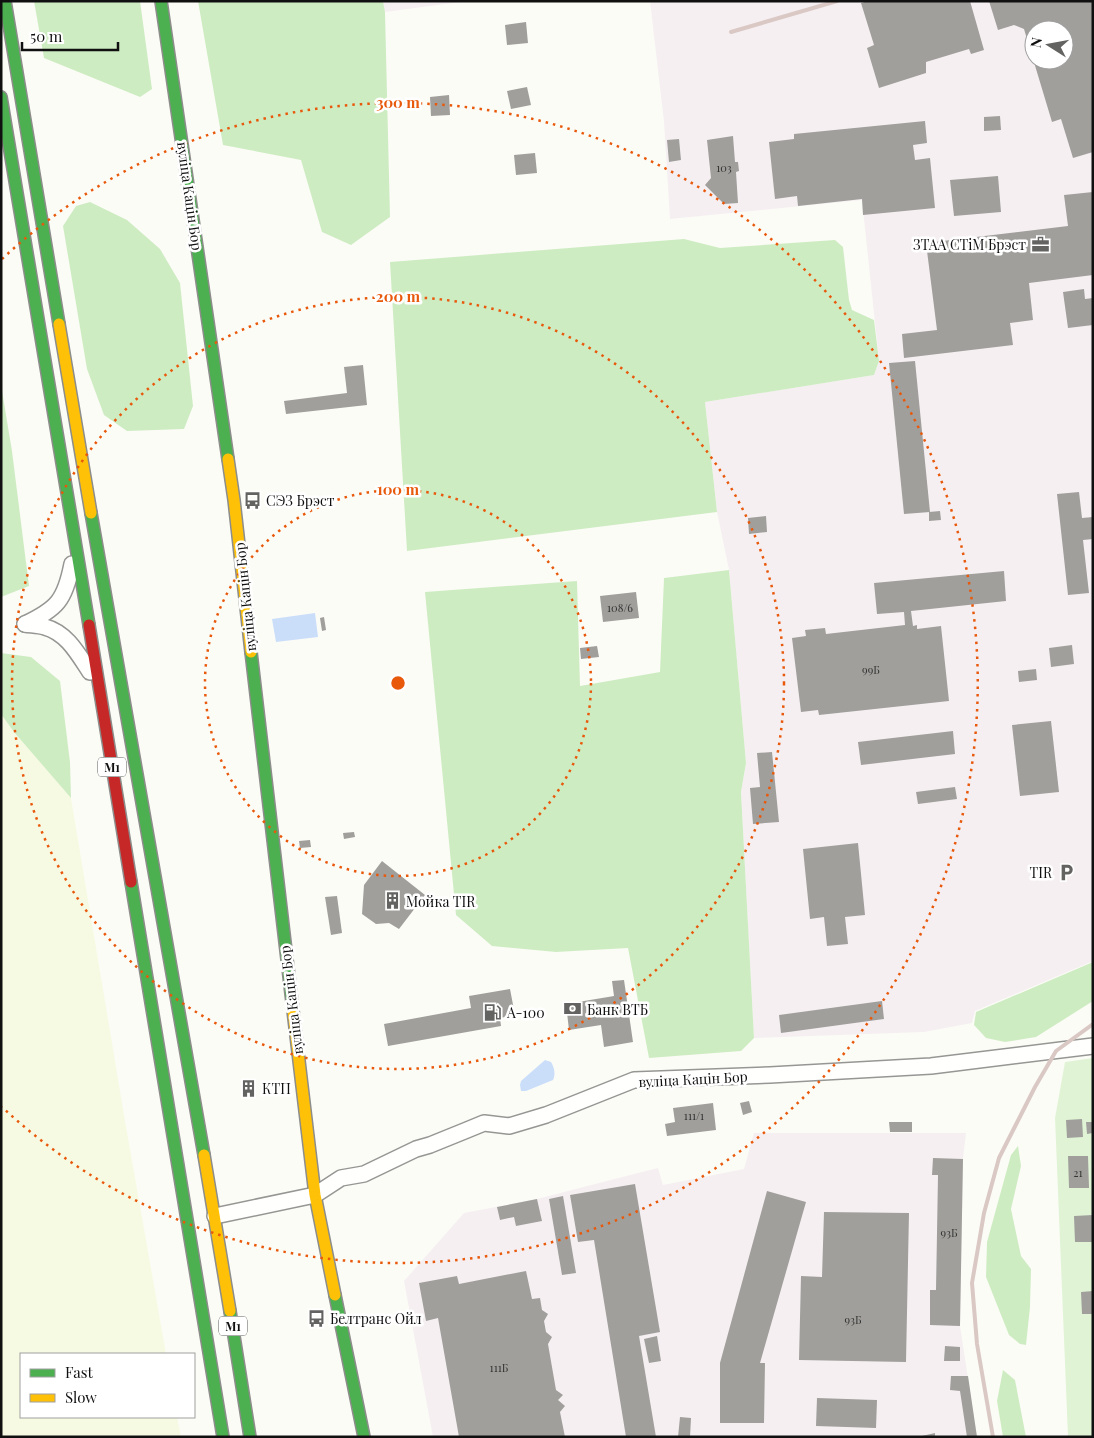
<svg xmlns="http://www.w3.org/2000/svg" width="1094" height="1438" font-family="'Playfair Display',serif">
<rect width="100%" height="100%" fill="#fcfcf7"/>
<!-- industrial -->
<g fill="#f5eff2" fill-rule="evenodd">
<polygon points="383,1 468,1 385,12"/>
<path d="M 650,1 L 1093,1 L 1093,961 L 975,1011 L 972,1023 L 924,1032 L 754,1038 L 741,792 L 746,763 L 729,570 L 717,512 L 705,402 L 874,375 L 879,361 L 862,200 L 670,219 L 664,122 ZM 1034,30 L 1064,30 L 1064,60 L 1034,60 Z"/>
<polygon points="754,1133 966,1133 963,1159 960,1326 977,1437 433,1437 404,1281 464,1213 537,1199 634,1174 658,1168 663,1185 744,1169"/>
</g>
<!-- farmland -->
<polygon fill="#f7fae2" points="1,714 14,732 71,798 125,1121 166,1354 21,1354 21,1417 177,1417 181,1437 1,1437"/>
<!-- green -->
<polygon fill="#e0f4d5" points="1093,1058 1093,1437 1068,1437 1055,1118 1065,1062"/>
<!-- forest -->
<g fill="#ceecc2">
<polygon points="34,1 140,1 152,89 140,97 44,58"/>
<polygon points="198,1 383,1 385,12 390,217 351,245 322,232 301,160 223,145"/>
<polygon points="90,202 127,220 160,249 180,283 193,406 184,429 127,431 104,415 87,369 63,226 76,206"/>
<polygon points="684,239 720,248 835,240 843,247 849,300 852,310 874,320 879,361 874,375 705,402 717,512 407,551 390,262"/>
<polygon points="1,385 12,451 29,586 1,597"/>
<polygon points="729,570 746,763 741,792 754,1038 741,1051 649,1058 628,948 556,952 492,946 456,915 425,592 577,581 580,686 660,672 664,578"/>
<polygon points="1,653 31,657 60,681 70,762 71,798 14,732 1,714"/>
<polygon points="1093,962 1093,1001 1036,1037 1005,1042 986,1038 974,1025 976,1012"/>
<polygon points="1018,1146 1021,1166 1011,1209 1021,1256 1031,1269 1030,1307 1026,1345 1020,1344 1009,1335 986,1277 987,1242 1011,1155"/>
<polygon points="1003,1370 1015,1380 1026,1437 1003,1437 997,1401"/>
</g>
<!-- water -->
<g fill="#cadefa">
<polygon points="315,613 318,637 276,642 272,619"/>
<path d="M 545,1060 L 551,1062 C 554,1067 556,1074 553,1080 L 526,1091 L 521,1091 L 520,1085 L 521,1081 Z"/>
</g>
<!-- building -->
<g fill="#a09f9c" fill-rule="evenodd">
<polygon points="868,1 970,1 984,50 971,54 969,49 926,62 926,73 879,88 867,48 874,45 861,3"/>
<path d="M 989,1 L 1093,1 L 1093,152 L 1073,158 L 1061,119 L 1052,122 L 1024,29 L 1014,25 L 998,30 ZM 1034,30 L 1064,30 L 1064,60 L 1034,60 Z"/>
<polygon points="526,22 528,43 507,45 505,25"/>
<polygon points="527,87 531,105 511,109 507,91"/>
<polygon points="449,95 450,115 431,116 430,97"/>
<polygon points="1000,116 1001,130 984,131 984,117"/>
<polygon points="925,121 927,143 913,145 915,160 930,158 935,208 863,215 862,199 798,206 797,196 775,199 769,142 794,139 794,134"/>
<polygon points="733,136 735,162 738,162 739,171 736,172 738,203 724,204 705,185 711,178 707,140"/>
<polygon points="679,139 681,160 669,162 667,140"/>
<polygon points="535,153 537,173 516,175 514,155"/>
<polygon points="998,176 1001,212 954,216 950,180"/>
<polygon points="1093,192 1093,275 1029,283 1033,320 1010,323 1013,345 904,358 902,334 937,330 926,243 1068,226 1064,195"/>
<polygon points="1084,289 1085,299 1093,298 1093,325 1068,328 1063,292"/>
<polygon points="915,361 930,512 904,514 889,363"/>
<polygon points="363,365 367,405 286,414 284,401 347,393 344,367"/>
<polygon points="1079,492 1082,518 1093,517 1093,539 1083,540 1089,593 1068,595 1057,494"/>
<polygon points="940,511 941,520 929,521 929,512"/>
<polygon points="766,516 767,532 749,534 748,518"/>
<polygon points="1004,571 1006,601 911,611 913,626 917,625 917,629 941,626 949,701 819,715 818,710 801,712 792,638 806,636 805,630 825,628 826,634 905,625 904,612 877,614 874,583"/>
<polygon points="636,592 639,618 603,622 600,596"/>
<polygon points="324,617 326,630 322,631 320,618"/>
<polygon points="1072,645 1074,664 1051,667 1049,648"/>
<polygon points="597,646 599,657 581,659 580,648"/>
<polygon points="1036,669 1037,680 1019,682 1018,671"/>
<polygon points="1051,721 1059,792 1020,796 1012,725"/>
<polygon points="953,731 955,754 861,765 858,742"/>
<polygon points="772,752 779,822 753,824 750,788 760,787 757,753"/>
<polygon points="955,787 957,799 918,804 916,792"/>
<polygon points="354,832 355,837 344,839 343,833"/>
<polygon points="310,840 311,847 300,848 299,841"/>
<polygon points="858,843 865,915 845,917 848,944 827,946 824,917 810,919 803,849"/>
<polygon points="382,861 425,895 399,929 389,923 376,924 362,914 364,885"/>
<polygon points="337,896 342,933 331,935 325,897"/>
<polygon points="624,980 633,1042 604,1047 601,1025 569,1030 566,1004 614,996 612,981"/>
<polygon points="510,989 515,1015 500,1018 501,1026 388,1046 384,1024 471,1008 469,996"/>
<polygon points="882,1001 884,1019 781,1033 779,1015"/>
<polygon points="253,1085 253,1089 244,1091 243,1087"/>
<polygon points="749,1101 752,1112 743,1115 740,1103"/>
<polygon points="713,1103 716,1130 667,1136 665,1124 675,1122 673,1108"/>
<polygon points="1082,1119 1083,1137 1067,1138 1066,1120"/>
<polygon points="889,1122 912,1122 912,1132 890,1132"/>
<polygon points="1086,1122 1093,1122 1093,1133 1087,1134"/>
<polygon points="1068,1156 1088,1156 1089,1188 1069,1188"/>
<polygon points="933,1158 963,1159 960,1326 930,1325 930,1290 936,1290 938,1175 932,1175"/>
<polygon points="635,1184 660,1332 639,1336 656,1437 626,1437 594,1240 578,1242 570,1195"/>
<polygon points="767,1191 806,1202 760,1363 765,1363 764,1423 720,1423 720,1363"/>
<polygon points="563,1196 576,1273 562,1275 549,1199"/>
<polygon points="537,1199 542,1221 516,1226 514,1217 500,1220 497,1207"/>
<polygon points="824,1212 909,1213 906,1362 799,1360 801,1276 822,1277"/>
<polygon points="1093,1215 1093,1242 1075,1242 1074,1216"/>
<polygon points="526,1271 532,1299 540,1298 542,1310 548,1314 544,1321 546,1332 552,1337 548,1344 556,1390 563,1395 558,1400 565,1406 560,1412 565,1437 459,1437 438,1318 426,1321 419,1283 457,1276 459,1284"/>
<polygon points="1093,1291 1093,1314 1082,1314 1081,1292"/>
<polygon points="657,1336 661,1361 649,1363 644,1339"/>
<polygon points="945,1346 960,1347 960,1361 944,1361"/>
<polygon points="951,1376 968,1376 977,1437 967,1437 960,1391 950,1390"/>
<polygon points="817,1398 877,1400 876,1428 816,1426"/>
<polygon points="680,1417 691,1418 690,1437 678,1437"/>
<polygon points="935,1433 935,1437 922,1437 922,1436"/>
</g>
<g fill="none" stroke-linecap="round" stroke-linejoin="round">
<defs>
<g id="street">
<path d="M 25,624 C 31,625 38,625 45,627 C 67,633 78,654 90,672"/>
<path d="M 25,624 C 57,609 65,600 72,564"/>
<polyline points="215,1216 315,1195 341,1178 364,1174 416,1149 430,1145 467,1130 484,1123 509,1126 546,1115 634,1080 770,1075 931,1066 1093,1046"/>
</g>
<g id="fast">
<polyline points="5,1 59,324"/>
<polyline points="161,1 228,459"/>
<polyline points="1,97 89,625"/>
<polyline points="91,513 204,1155"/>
<polyline points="251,652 292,1002"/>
<polyline points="131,882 223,1437"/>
<polyline points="335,1295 364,1437"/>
<polyline points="230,1311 250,1437"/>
</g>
<g id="slow">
<polyline points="59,324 91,513"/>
<polyline points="228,459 234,500 251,652"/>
<polyline points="292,1002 315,1195 335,1295"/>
<polyline points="204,1155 230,1311"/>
</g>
<polyline id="jam" points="89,625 131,882"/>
</defs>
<!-- street casing -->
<use href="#street" stroke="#969694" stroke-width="18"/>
<!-- fast casing -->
<use href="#fast" stroke="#8d8d8b" stroke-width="14"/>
<!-- slow casing -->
<use href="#slow" stroke="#8d8d8b" stroke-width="14"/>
<!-- jam casing -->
<use href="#jam" stroke="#8d8d8b" stroke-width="14"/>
<!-- street -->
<use href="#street" stroke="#fffffe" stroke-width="15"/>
<!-- fast -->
<use href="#fast" stroke="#4caf50" stroke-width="11"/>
<!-- slow -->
<use href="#slow" stroke="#ffc107" stroke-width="11"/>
<!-- jam -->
<use href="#jam" stroke="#c62828" stroke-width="11"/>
<!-- rail -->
<g stroke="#dac8c4" stroke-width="4">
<polyline points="731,32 837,1"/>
<polyline points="993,1437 977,1344 972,1283 984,1213 999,1158 1035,1087 1056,1051 1093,1024"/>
</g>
</g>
<!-- distance rings -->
<g fill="none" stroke="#e8590c" stroke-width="2.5" stroke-dasharray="2.5 5">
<circle cx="398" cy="683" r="193"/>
<circle cx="398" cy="683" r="386"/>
<path d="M2 259A580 580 0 1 1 2 1107"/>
</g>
<!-- icons -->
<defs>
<symbol id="office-bare" viewBox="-9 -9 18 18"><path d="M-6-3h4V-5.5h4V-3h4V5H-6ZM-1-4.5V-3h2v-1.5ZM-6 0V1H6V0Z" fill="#636361" stroke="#fff" stroke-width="2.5" paint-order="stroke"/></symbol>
<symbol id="bus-bare" viewBox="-9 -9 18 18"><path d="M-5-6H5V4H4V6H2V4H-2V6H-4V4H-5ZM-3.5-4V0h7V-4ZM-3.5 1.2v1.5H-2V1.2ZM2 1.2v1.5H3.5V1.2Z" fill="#636361" stroke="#fff" stroke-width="2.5" paint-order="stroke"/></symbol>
<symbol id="parking-bare" viewBox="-9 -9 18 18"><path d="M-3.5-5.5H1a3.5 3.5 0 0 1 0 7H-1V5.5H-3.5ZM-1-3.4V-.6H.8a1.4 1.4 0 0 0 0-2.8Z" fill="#636361" stroke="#fff" stroke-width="2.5" paint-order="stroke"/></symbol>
<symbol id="building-bare" viewBox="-9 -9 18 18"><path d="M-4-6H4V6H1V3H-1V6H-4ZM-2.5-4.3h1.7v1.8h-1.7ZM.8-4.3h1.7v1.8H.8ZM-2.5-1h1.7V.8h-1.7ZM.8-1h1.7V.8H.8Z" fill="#636361" stroke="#fff" stroke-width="2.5" paint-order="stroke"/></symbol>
<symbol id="bank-bare" viewBox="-9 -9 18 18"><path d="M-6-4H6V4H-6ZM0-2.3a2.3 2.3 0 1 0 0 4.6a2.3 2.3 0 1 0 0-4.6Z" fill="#636361" stroke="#fff" stroke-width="2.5" paint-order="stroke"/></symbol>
<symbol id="fuel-bare" viewBox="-9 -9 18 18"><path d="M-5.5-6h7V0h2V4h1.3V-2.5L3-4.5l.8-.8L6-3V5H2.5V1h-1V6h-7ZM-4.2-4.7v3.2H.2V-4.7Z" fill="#636361" stroke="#fff" stroke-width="2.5" paint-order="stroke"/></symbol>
</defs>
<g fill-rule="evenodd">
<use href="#office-bare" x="1028" y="232" width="25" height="25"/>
<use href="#bus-bare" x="240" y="488" width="25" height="25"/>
<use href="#parking-bare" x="1054" y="860" width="25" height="25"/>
<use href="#building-bare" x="380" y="888" width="25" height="25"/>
<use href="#bank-bare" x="560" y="996" width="25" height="25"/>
<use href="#fuel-bare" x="480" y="1000" width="25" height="25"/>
<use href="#building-bare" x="236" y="1076" width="25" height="25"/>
<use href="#bus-bare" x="304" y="1306" width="25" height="25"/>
</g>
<g text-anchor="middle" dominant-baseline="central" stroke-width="5" stroke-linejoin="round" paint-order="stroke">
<!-- number labels -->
<g font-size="11" fill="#343433">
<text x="724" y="167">103</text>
<text x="620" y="607">108/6</text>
<text x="871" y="669">99Б</text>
<text x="694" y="1115">111/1</text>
<text x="1078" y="1172">21</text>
<text x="949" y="1232">93Б</text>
<text x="853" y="1319">93Б</text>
<text x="499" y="1367">111Б</text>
</g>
<!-- shield labels -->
<g fill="#fff" stroke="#585858" stroke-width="1">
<rect x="98" y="757.5" width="28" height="19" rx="4"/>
<rect x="219" y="1316.5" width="28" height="19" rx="4"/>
</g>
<g font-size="12" font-weight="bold" fill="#101010">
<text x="112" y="767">М1</text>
<text x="233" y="1326">М1</text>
</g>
<!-- street labels -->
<g font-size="14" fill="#101010" stroke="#fff">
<text transform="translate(190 196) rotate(82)">вуліца Кацін Бор</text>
<text transform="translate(245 597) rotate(-96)">вуліца Кацін Бор</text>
<text transform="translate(291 1000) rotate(-97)">вуліца Кацін Бор</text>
<text transform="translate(693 1079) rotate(-3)">вуліца Кацін Бор</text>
</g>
<!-- poi labels -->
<g font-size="14" fill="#101010" stroke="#fff" text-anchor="start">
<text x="1026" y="244" text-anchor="end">ЗТАА СТіМ Брэст</text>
<text x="266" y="500">СЭЗ Брэст</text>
<text x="1052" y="872" text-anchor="end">TIR</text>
<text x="406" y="901">Мойка TIR</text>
<text x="587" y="1009">Банк ВТБ</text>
<text x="507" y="1012">А-100</text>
<text x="262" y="1088">КТП</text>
<text x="330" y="1318">Белтранс Ойл</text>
</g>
</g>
<circle cx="398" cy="683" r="8" fill="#e8590c" stroke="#fff" stroke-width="2.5"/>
<g font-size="15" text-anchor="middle" font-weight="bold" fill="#e8590c" stroke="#fff" stroke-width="5" stroke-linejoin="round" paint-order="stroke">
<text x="398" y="108">300 m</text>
<text x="398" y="302">200 m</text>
<text x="398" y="495">100 m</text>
</g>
<!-- border -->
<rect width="1094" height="1438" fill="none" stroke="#101010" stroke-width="5"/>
<!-- legend -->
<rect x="20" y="1353" width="175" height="65" fill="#ffffff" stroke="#9f9f9f"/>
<rect x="30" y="1369" width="25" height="8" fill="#4caf50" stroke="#9f9f9f"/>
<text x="65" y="1378" font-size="15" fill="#101010">Fast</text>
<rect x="30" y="1394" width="25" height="8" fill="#ffc107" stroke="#9f9f9f"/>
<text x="65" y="1403" font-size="15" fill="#101010">Slow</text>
<!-- north arrow -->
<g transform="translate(1049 45) rotate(281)"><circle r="24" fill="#ffffff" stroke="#9f9f9f"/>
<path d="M0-4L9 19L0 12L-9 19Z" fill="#636361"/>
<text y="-8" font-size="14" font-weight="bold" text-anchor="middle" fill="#101010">N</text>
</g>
<!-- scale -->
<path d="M22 42v8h96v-8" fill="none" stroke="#101010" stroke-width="2.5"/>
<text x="30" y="42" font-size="15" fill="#101010" stroke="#ffffff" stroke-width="4" paint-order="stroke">50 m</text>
</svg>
